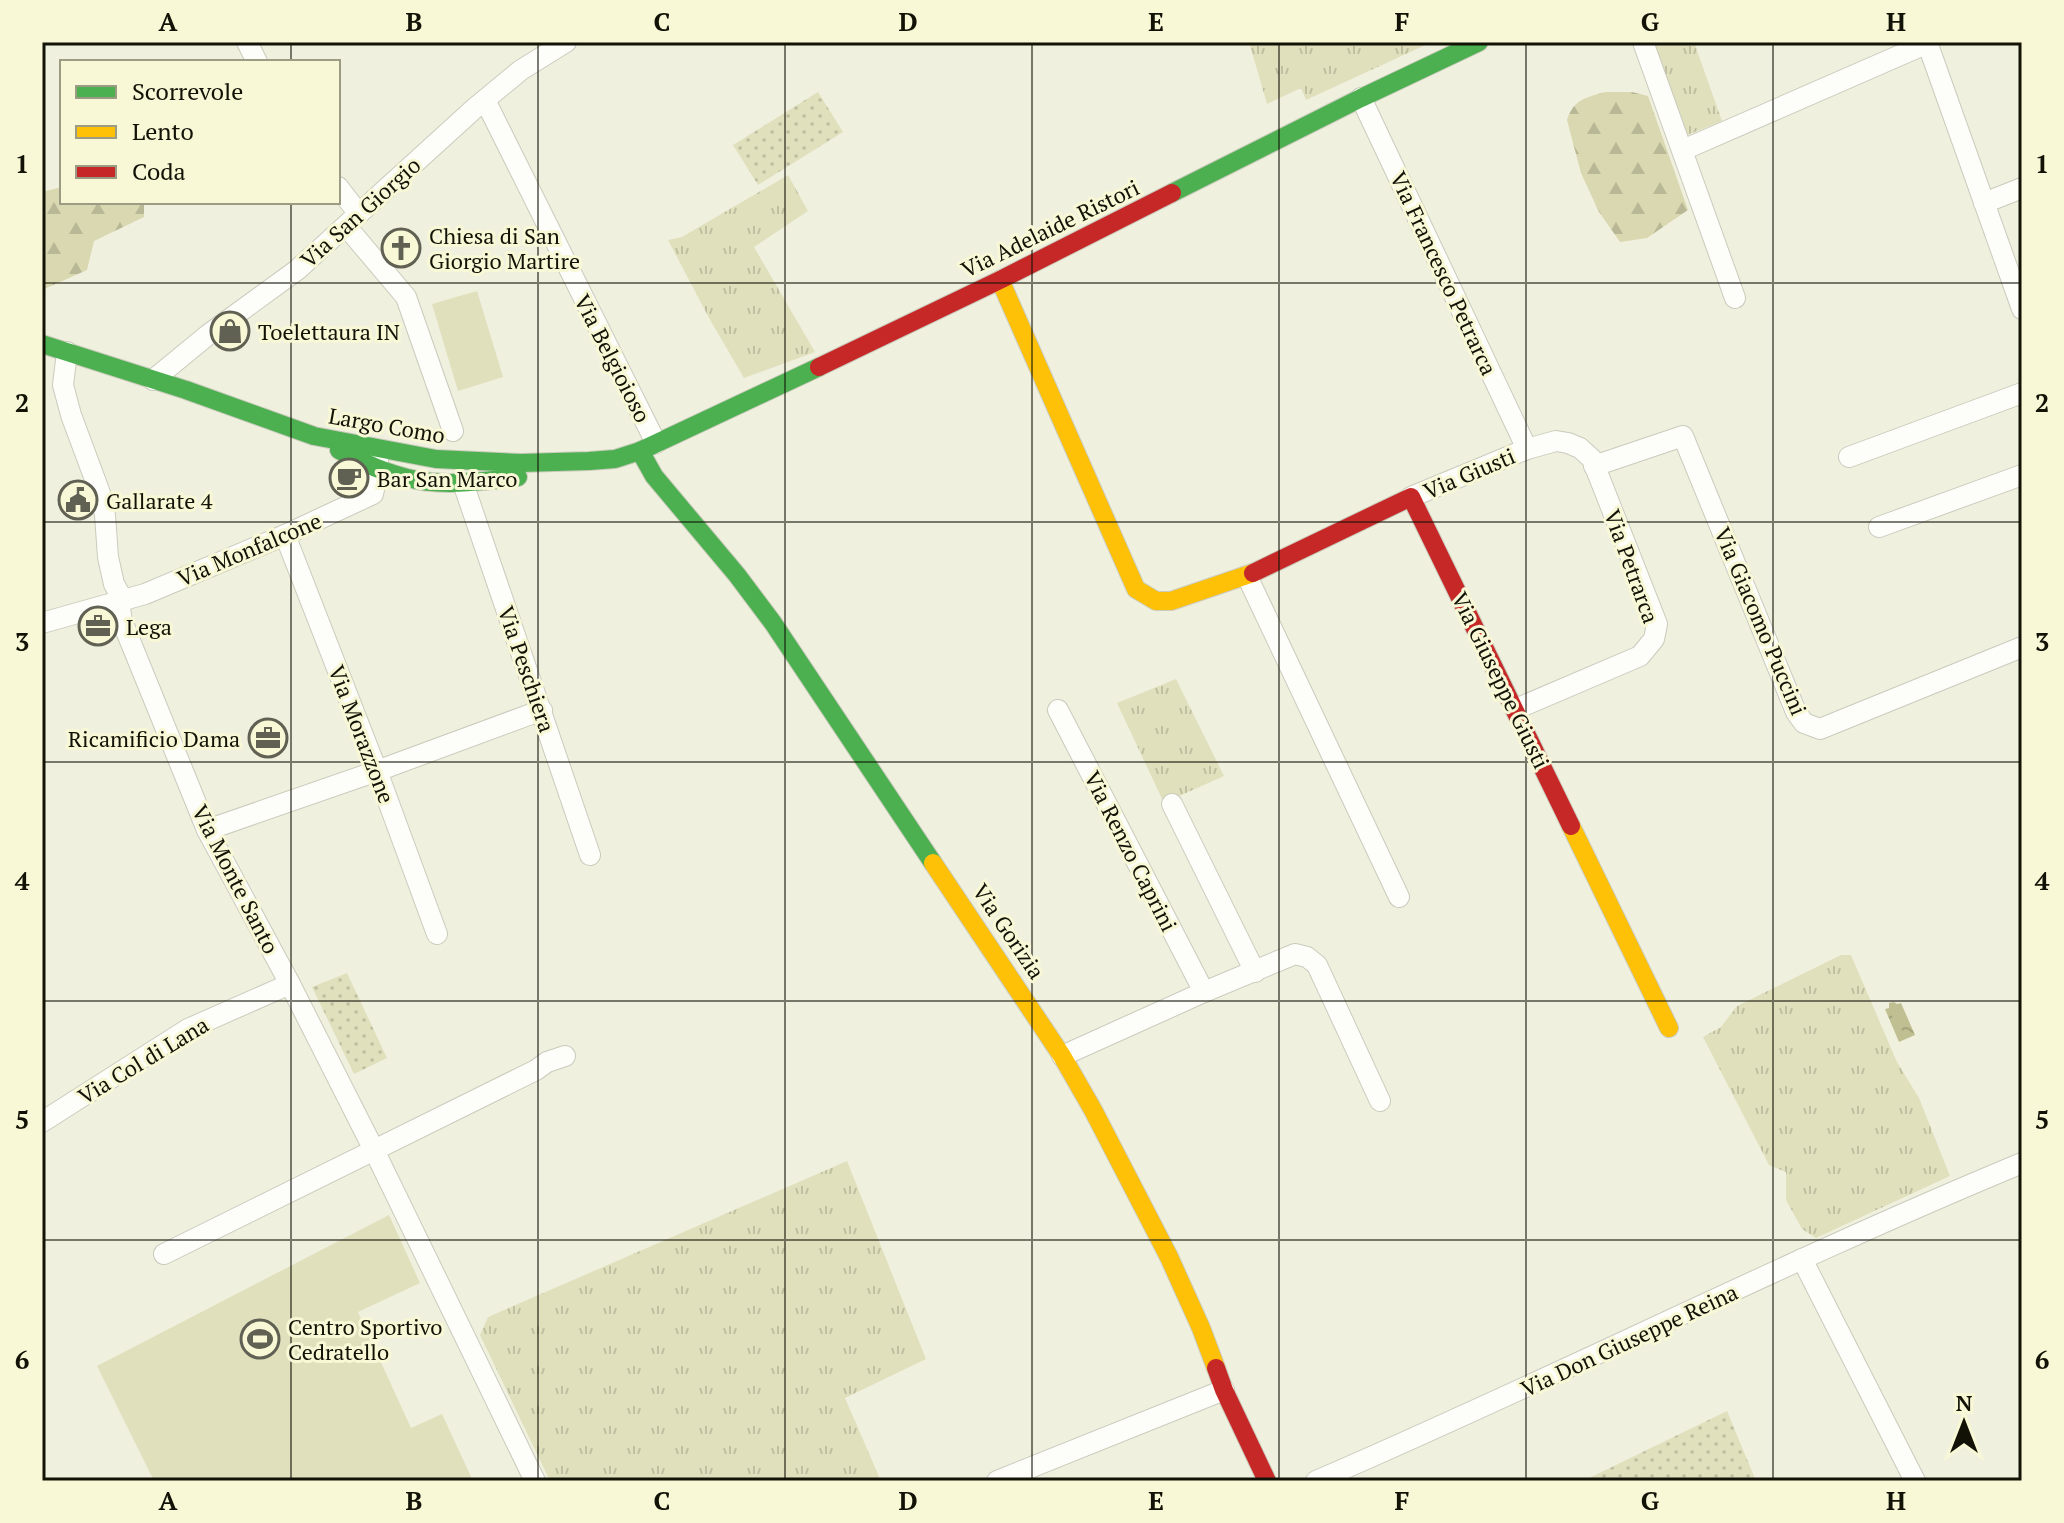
<svg xmlns="http://www.w3.org/2000/svg" width="2064" height="1523" font-family="'PT Serif',serif">
<defs>
<pattern id="grass-tufts" width="24" height="20" patternUnits="userSpaceOnUse" patternTransform="scale(2)"><rect width="24" height="20" fill="#e0e0bd"/><path d="M3 7l-1-3M5 7V3M7 7l1-3M15 17l-1-3M17 17v-4M19 17l1-3" fill="none" stroke="#bfbfa1"/></pattern>
<pattern id="forest-firs" width="22" height="20" patternUnits="userSpaceOnUse" patternTransform="scale(2)"><rect width="22" height="20" fill="#d9d8b0"/><path d="M5 1l3.5 6h-7zM16 11l3.5 6h-7z" fill="#b9b896"/></pattern>
<pattern id="park-dots" width="8" height="8" patternUnits="userSpaceOnUse" patternTransform="scale(2)"><rect width="8" height="8" fill="#e0e0bd"/><path d="M2 2h.1M6 6h.1" fill="none" stroke="#bfbfa1" stroke-width="1.8" stroke-linecap="round"/></pattern>
<pattern id="water-ripples" width="26" height="14" patternUnits="userSpaceOnUse" patternTransform="scale(2)"><rect width="26" height="14" fill="#bfbf91"/><path d="M2 4q2-2 4 0t4 0M15 11q2-2 4 0t4 0" fill="none" stroke="#a3a37c"/></pattern>
</defs>
<rect width="100%" height="100%" fill="#f0f0df"/>
<!-- grass -->
<g fill="url(#grass-tufts)">
<polygon points="1249,42 1432,42 1306,100 1301,88 1267,104"/>
<polygon points="1654,42 1694,42 1722,121 1685,136"/>
<polygon points="788,175 808,211 754,247 815,352 744,378 709,318 668,240 682,237"/>
<polygon points="1176,679 1224,776 1177,797 1163,801 1117,703"/>
<polygon points="1841,955 1851,955 1897,1062 1919,1098 1950,1176 1816,1238 1802,1229 1786,1200 1786,1172 1769,1165 1703,1037 1721,1027 1737,1006"/>
<polygon points="847,1161 926,1359 845,1398 881,1481 550,1481 480,1335 488,1317"/>
</g>
<!-- forest -->
<g fill="url(#forest-firs)">
<path d="M 1605,92 L 1632,92 L 1648,96 L 1688,210 L 1647,238 L 1620,242 L 1599,212 L 1581,173 L 1567,120 C 1574,99 1585,98 1605,92 Z"/>
<polygon points="62,187 62,202 144,202 144,217 94,241 87,270 42,290 42,192"/>
</g>
<!-- park -->
<g fill="url(#park-dots)">
<polygon points="818,92 843,132 758,185 733,145"/>
<polygon points="347,973 387,1058 354,1074 312,987"/>
<polygon points="1727,1411 1756,1481 1583,1481"/>
</g>
<!-- garden -->
<g fill="#e0e0bd">
<polygon points="477,291 503,377 458,391 432,304"/>
<polygon points="389,1215 420,1283 358,1312 411,1428 442,1414 473,1481 154,1481 97,1366"/>
</g>
<!-- water -->
<polygon fill="url(#water-ripples)" points="1894,1002 1897,1004 1901,1003 1915,1035 1899,1042 1885,1009 1889,1008 1889,1003"/>
<g fill="none" stroke-linecap="round" stroke-linejoin="round">
<defs>
<g id="street">
<polyline points="247,42 257,62"/>
<polyline points="1643,42 1735,298"/>
<polyline points="1927,42 2022,309"/>
<polyline points="1361,98 1527,449"/>
<polyline points="485,100 656,443"/>
<polyline points="1683,150 1928,43"/>
<polyline points="338,187 359,214"/>
<polyline points="1984,203 2022,188"/>
<polyline points="346,226 406,297 453,431"/>
<polyline points="67,352 63,385 71,415 100,493 105,515 108,557 114,584 123,600"/>
<polyline points="153,380 209,334 297,270 475,108 521,70 566,42"/>
<polyline points="1849,457 2022,393"/>
<polyline points="1594,466 1683,436 1796,712 1804,723 1820,729 2022,647"/>
<polyline points="463,483 590,855"/>
<polyline points="1411,497 1527,449 1556,441 1568,443 1580,448 1592,459 1657,624 1654,639 1640,656 1516,709"/>
<polyline points="1879,527 2022,475"/>
<polyline points="285,535 377,771 437,934"/>
<polyline points="1247,576 1399,897"/>
<polyline points="123,600 120,609 122,621 207,830 290,984 374,1150 535,1481"/>
<polyline points="42,623 145,594 285,535 373,494 378,470 378,458"/>
<polyline points="1058,710 1204,992"/>
<polyline points="1172,804 1255,972"/>
<polyline points="207,830 377,771 542,710"/>
<polyline points="1062,1056 1204,992 1295,954 1307,957 1317,965 1380,1101"/>
<polyline points="42,1122 188,1029 290,984"/>
<polyline points="164,1254 536,1070 547,1062 565,1056"/>
<polyline points="1802,1259 1915,1481"/>
<polyline points="997,1481 1224,1390"/>
<path d="M 1316,1481 C 1553,1379 1783,1262 2022,1163"/>
</g>
<g id="fast">
<polyline points="1172,193 1361,98 1479,42"/>
<polyline points="42,344 186,390 314,436 436,459 521,463 589,461 615,459 640,451 819,367"/>
<path d="M 339,450 C 409,488 441,487 518,477"/>
<polyline points="640,451 654,476 737,575 773,623 933,863"/>
</g>
<g id="slow">
<polyline points="1000,280 1136,589 1156,601 1171,601 1253,573"/>
<polyline points="1571,826 1669,1028"/>
<polyline points="933,863 1062,1056 1093,1110 1169,1257 1201,1328 1216,1368"/>
</g>
<g id="jam">
<polyline points="819,367 1000,280 1172,193"/>
<polyline points="1253,573 1411,497 1571,826"/>
<polyline points="1216,1368 1224,1390 1267,1481"/>
</g>
</defs>
<!-- street casing -->
<use href="#street" stroke="#cacbbc" stroke-width="22"/>
<!-- fast casing -->
<use href="#fast" stroke="#cacbbc" stroke-width="20"/>
<!-- slow casing -->
<use href="#slow" stroke="#cacbbc" stroke-width="20"/>
<!-- jam casing -->
<use href="#jam" stroke="#cacbbc" stroke-width="20"/>
<!-- street -->
<use href="#street" stroke="#fdfdfa" stroke-width="20"/>
<!-- fast -->
<use href="#fast" stroke="#4caf50" stroke-width="18"/>
<!-- slow -->
<use href="#slow" stroke="#ffc107" stroke-width="18"/>
<!-- jam -->
<use href="#jam" stroke="#c62828" stroke-width="18"/>
</g>
<!-- grid -->
<path fill="none" stroke="#121207" stroke-width="2" stroke-opacity="0.55" d="M 291,42 L 291,62M 538,42 L 538,1481M 785,42 L 785,1481M 1032,42 L 1032,1481M 1279,42 L 1279,1481M 1526,42 L 1526,1481M 1773,42 L 1773,1481M 291,202 L 291,1481M 42,283 L 2022,283M 42,522 L 2022,522M 42,762 L 2022,762M 42,1001 L 2022,1001M 42,1240 L 2022,1240"/>
<!-- icons -->
<defs>
<symbol id="church-ring" viewBox="-11 -11 22 22"><circle r="9.5" fill="#f8f8d7" stroke="#606053" stroke-width="1.5"/><path d="M-1.2-6h2.4v3.5h3.3v2.4h-3.3V6h-2.4V-.1h-3.3v-2.4h3.3Z" fill="#606053"/></symbol>
<symbol id="shop-ring" viewBox="-11 -11 22 22"><circle r="9.5" fill="#f8f8d7" stroke="#606053" stroke-width="1.5"/><path d="M-5-2.5h2.3a2.7 3.5 0 0 1 5.4 0H5L5.5 6h-11ZM-1.5-2.5h3a1.5 2.3 0 0 0-3 0Z" fill="#606053"/></symbol>
<symbol id="cafe-ring" viewBox="-11 -11 22 22"><circle r="9.5" fill="#f8f8d7" stroke="#606053" stroke-width="1.5"/><path d="M-5.5-4.5H6V0H3Q3 3.5 0 3.5H-2.5Q-5.5 3.5-5.5 0ZM3-3.2v2h1.7v-2ZM-6 4.5H4V6H-6Z" fill="#606053"/></symbol>
<symbol id="civic-ring" viewBox="-11 -11 22 22"><circle r="9.5" fill="#f8f8d7" stroke="#606053" stroke-width="1.5"/><path d="M-.6-6.5H3V-4.5H.6V-3L4-1V1h2V6H-6V1h2V-1L-.6-3ZM-1.2 2.5V6h2.4V2.5Z" fill="#606053"/></symbol>
<symbol id="office-ring" viewBox="-11 -11 22 22"><circle r="9.5" fill="#f8f8d7" stroke="#606053" stroke-width="1.5"/><path d="M-6-3h4V-5.5h4V-3h4V5H-6ZM-1-4.5V-3h2v-1.5ZM-6 0V1H6V0Z" fill="#606053"/></symbol>
<symbol id="stadium-ring" viewBox="-11 -11 22 22"><circle r="9.5" fill="#f8f8d7" stroke="#606053" stroke-width="1.5"/><path d="M0-5a6.5 5 0 1 0 0 10a6.5 5 0 1 0 0-10ZM-3.5-1.8h7v3.6h-7Z" fill="#606053"/></symbol>
</defs>
<g fill-rule="evenodd">
<use href="#church-ring" x="379" y="226" width="44" height="44"/>
<use href="#shop-ring" x="208" y="309" width="44" height="44"/>
<use href="#cafe-ring" x="327" y="456" width="44" height="44"/>
<use href="#civic-ring" x="56" y="478" width="44" height="44"/>
<use href="#office-ring" x="76" y="604" width="44" height="44"/>
<use href="#office-ring" x="246" y="716" width="44" height="44"/>
<use href="#stadium-ring" x="238" y="1317" width="44" height="44"/>
</g>
<g text-anchor="middle" dominant-baseline="central" stroke-width="6" stroke-linejoin="round" paint-order="stroke">
<!-- street labels -->
<g font-size="22" fill="#121207" stroke="#f8f8d7">
<text transform="translate(360 212) rotate(-42)">Via San Giorgio</text>
<text transform="translate(1050 228) rotate(-26)">Via Adelaide Ristori</text>
<text transform="translate(1444 273) rotate(65)">Via Francesco Petrarca</text>
<text transform="translate(613 358) rotate(63)">Via Belgioioso</text>
<text transform="translate(387 425) rotate(10)">Largo Como</text>
<text transform="translate(1469 473) rotate(-23)">Via Giusti</text>
<text transform="translate(249 549) rotate(-23)">Via Monfalcone</text>
<text transform="translate(1632 566) rotate(70)">Via Petrarca</text>
<text transform="translate(1761 621) rotate(67)">Via Giacomo Puccini</text>
<text transform="translate(527 669) rotate(71)">Via Peschiera</text>
<text transform="translate(1501 680) rotate(64)">Via Giuseppe Giusti</text>
<text transform="translate(362 734) rotate(69)">Via Morazzone</text>
<text transform="translate(1131 851) rotate(63)">Via Renzo Caprini</text>
<text transform="translate(236 879) rotate(63)">Via Monte Santo</text>
<text transform="translate(1009 931) rotate(56)">Via Gorizia</text>
<text transform="translate(143 1060) rotate(-31)">Via Col di Lana</text>
<text transform="translate(1629 1340) rotate(-25)">Via Don Giuseppe Reina</text>
</g>
<!-- poi labels -->
<g font-size="22" fill="#121207" stroke="#f8f8d7" text-anchor="start">
<text x="429" y="235">Chiesa di San<tspan x="429" dy="25">Giorgio Martire</tspan></text>
<text x="258" y="331">Toelettaura IN</text>
<text x="377" y="478">Bar San Marco</text>
<text x="106" y="500">Gallarate 4</text>
<text x="126" y="626">Lega</text>
<text x="240" y="738" text-anchor="end">Ricamificio Dama</text>
<text x="288" y="1326">Centro Sportivo<tspan x="288" dy="25">Cedratello</tspan></text>
</g>
</g>
<!-- border -->
<rect width="2064" height="1523" fill="none" stroke="#f8f8d7" stroke-width="88"/>
<!-- legend -->
<rect x="60" y="60" width="280" height="144" fill="#f8f8d7" stroke="#9c9c84" stroke-width="2"/>
<rect x="76" y="86" width="40" height="12" fill="#4caf50" stroke="#9c9c84" stroke-width="2"/>
<text x="132" y="100" font-size="24" fill="#121207">Scorrevole</text>
<rect x="76" y="126" width="40" height="12" fill="#ffc107" stroke="#9c9c84" stroke-width="2"/>
<text x="132" y="140" font-size="24" fill="#121207">Lento</text>
<rect x="76" y="166" width="40" height="12" fill="#c62828" stroke="#9c9c84" stroke-width="2"/>
<text x="132" y="180" font-size="24" fill="#121207">Coda</text>
<!-- north arrow -->
<g transform="translate(1964 1423)" stroke="#f8f8d7" stroke-width="6" paint-order="stroke">
<path d="M0-6L14 30L0 20L-14 30Z" fill="#121207"/>
<text y="-12" font-size="22" font-weight="bold" text-anchor="middle" fill="#121207">N</text>
</g>
<rect x="44" y="44" width="1976" height="1435" fill="none" stroke="#121207" stroke-width="3"/>
<g font-size="26" text-anchor="middle" font-weight="bold" fill="#121207">
<text x="168" y="31">A</text>
<text x="414" y="31">B</text>
<text x="662" y="31">C</text>
<text x="908" y="31">D</text>
<text x="1156" y="31">E</text>
<text x="1402" y="31">F</text>
<text x="1650" y="31">G</text>
<text x="1896" y="31">H</text>
<text x="22" y="173">1</text>
<text x="2042" y="173">1</text>
<text x="22" y="412">2</text>
<text x="2042" y="412">2</text>
<text x="22" y="651">3</text>
<text x="2042" y="651">3</text>
<text x="22" y="890">4</text>
<text x="2042" y="890">4</text>
<text x="22" y="1129">5</text>
<text x="2042" y="1129">5</text>
<text x="22" y="1369">6</text>
<text x="2042" y="1369">6</text>
<text x="168" y="1510">A</text>
<text x="414" y="1510">B</text>
<text x="662" y="1510">C</text>
<text x="908" y="1510">D</text>
<text x="1156" y="1510">E</text>
<text x="1402" y="1510">F</text>
<text x="1650" y="1510">G</text>
<text x="1896" y="1510">H</text>
</g>
</svg>
